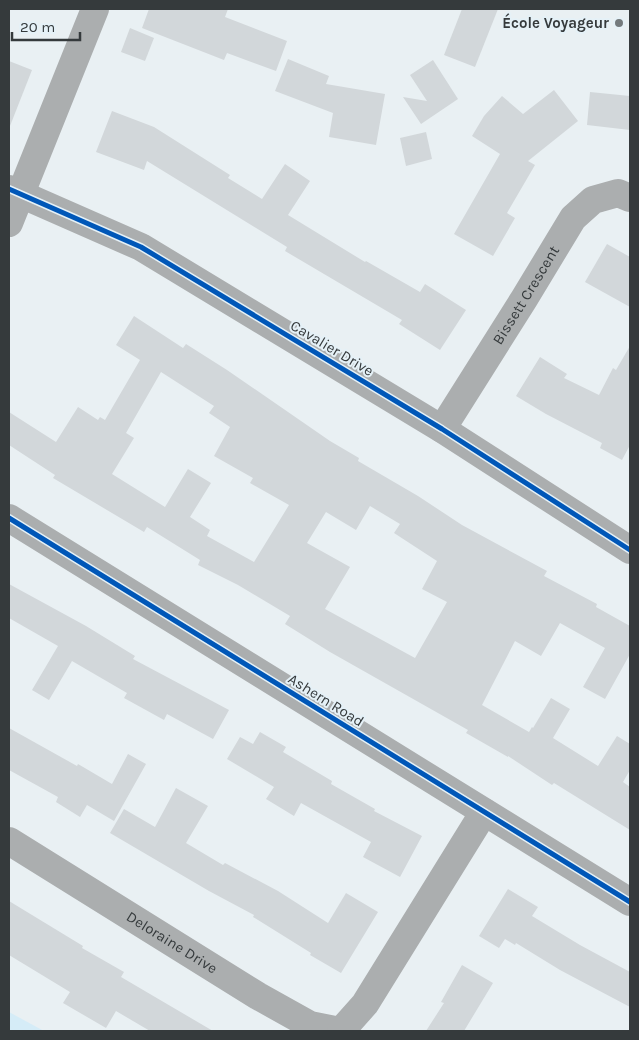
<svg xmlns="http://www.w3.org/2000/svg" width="639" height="1040" font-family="Karla,sans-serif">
<rect width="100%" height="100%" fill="#e9f0f3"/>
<!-- green -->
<polygon fill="#d5ecf7" points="9,1012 44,1031 9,1031"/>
<!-- building -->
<g fill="#d2d7da" fill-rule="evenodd">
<polygon points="149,9 228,9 225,17 287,41 276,71 227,53 224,60 142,28"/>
<polygon points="462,9 498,9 475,67 444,55"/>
<polygon points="130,28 154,38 145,61 121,52"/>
<polygon points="288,59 329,76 326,84 385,94 376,145 329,137 333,113 275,91"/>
<polygon points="433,60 458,99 421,124 403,97 427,101 410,75"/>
<polygon points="9,61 32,70 10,126 9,126"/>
<polygon points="554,90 578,121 528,161 535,165 507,213 515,218 493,256 454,234 500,154 472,136 484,116 502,96 523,114"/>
<polygon points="590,92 630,96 630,130 587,125"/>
<polygon points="112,111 154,127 230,175 228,178 262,199 285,164 310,181 288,215 365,262 366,261 420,292 425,284 466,310 440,350 399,324 402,320 285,251 287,247 147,161 144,170 96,152"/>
<polygon points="426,132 432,159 406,166 400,138"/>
<polygon points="607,244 630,257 630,307 585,282"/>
<path d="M 134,316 L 183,348 L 186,344 L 227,370 L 330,441 L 359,458 L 358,461 L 418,496 L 462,525 L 547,571 L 544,576 L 597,604 L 596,607 L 630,626 L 630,654 L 605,699 L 583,687 L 605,648 L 560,623 L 541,656 L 515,641 L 482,705 L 529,732 L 532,727 L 533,728 L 551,698 L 570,709 L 553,738 L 598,766 L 617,736 L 630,744 L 630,770 L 623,782 L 630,787 L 630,830 L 554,783 L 552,785 L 508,756 L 508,757 L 466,733 L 468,730 L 330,652 L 285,624 L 290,616 L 238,585 L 198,565 L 200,560 L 147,527 L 144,532 L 53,478 L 55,475 L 9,445 L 9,412 L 56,442 L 78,407 L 98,420 L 100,417 L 105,420 L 140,360 L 116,345 ZM 161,372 L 214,406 L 209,413 L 230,427 L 214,456 L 253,478 L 250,483 L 289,505 L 254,562 L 207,536 L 210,530 L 190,517 L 211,483 L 188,469 L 165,507 L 112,474 L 134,438 L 126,433 ZM 370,506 L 400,524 L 394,533 L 437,561 L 422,589 L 447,602 L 415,658 L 325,609 L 350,567 L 307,543 L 326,512 L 356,530 Z"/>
<polygon points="630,346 630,445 622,460 600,448 602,443 546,414 516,396 540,357 567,374 564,378 599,395 613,368 616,370"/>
<polygon points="9,584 86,626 135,656 133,659 229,710 213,739 167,714 164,720 124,698 127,693 72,661 49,700 32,690 58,646 9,618"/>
<polygon points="9,728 77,766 78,764 112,784 128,754 146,764 114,821 87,805 80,817 56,802 58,797 9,770"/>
<polygon points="260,732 286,747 283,752 332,781 331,784 375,809 374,811 422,836 400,877 363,857 371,842 301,803 294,816 266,799 274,787 227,759 240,737 253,744"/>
<polygon points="176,788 208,806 186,843 223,865 225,863 278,891 328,923 346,893 378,912 341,973 310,955 311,953 253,917 254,915 209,891 110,833 124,809 155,827"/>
<polygon points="508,889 538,907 532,916 580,945 630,972 630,1007 560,970 516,943 515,945 505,939 499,948 479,936"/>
<polygon points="9,901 83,946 82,948 124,972 121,977 213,1031 150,1031 116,1011 106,1028 63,1003 70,992 9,955"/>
<polygon points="462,965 493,983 464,1031 426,1031 444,1003 441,1002"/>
</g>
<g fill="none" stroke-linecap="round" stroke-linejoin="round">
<!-- minor -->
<g stroke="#abaeaf" stroke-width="28">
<polyline points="9,189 141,247 442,429 630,550"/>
<polyline points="9,223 95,9"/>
<path id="s1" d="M 442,429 L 524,299 L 573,218 L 593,200 L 618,193 L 630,198"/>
<polyline points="9,518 630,902"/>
<path id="s2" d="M 9,841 L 258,996 L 310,1025 L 340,1031"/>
<polyline points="341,1031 365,1004 484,812"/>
</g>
<defs>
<g id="cycleway">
<polyline points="9,189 141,247 442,429 630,550"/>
<polyline points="9,518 630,902"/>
</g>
</defs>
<!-- cycleway casing -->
<use href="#cycleway" stroke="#e5f1f7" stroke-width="8"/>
<!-- cycleway -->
<use href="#cycleway" stroke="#0057b8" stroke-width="5"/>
</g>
<!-- markers -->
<circle fill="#747a7c" stroke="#e5f1f7" stroke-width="2" cx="619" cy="23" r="5"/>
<g text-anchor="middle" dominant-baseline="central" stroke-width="4" stroke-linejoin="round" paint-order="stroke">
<!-- poi labels -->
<g font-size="15" font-weight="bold" fill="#353a3c" stroke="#e5f1f7" text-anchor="end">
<text x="609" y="23">École Voyageur</text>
</g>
<!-- street labels -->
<g font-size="15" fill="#353a3c" stroke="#e5f1f7">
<text stroke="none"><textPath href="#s1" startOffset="158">Bissett Crescent</textPath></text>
<text transform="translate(332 348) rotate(31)">Cavalier Drive</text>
<text transform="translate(326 700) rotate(32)">Ashern Road</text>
<text stroke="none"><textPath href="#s2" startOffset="192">Deloraine Drive</textPath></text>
</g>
</g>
<!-- border -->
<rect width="639" height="1040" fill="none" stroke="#353a3c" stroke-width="20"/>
<!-- scale -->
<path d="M12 32v8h68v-8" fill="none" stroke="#353a3c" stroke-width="2.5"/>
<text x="20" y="32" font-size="15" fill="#353a3c" stroke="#e5f1f7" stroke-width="4" paint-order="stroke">20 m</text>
</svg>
